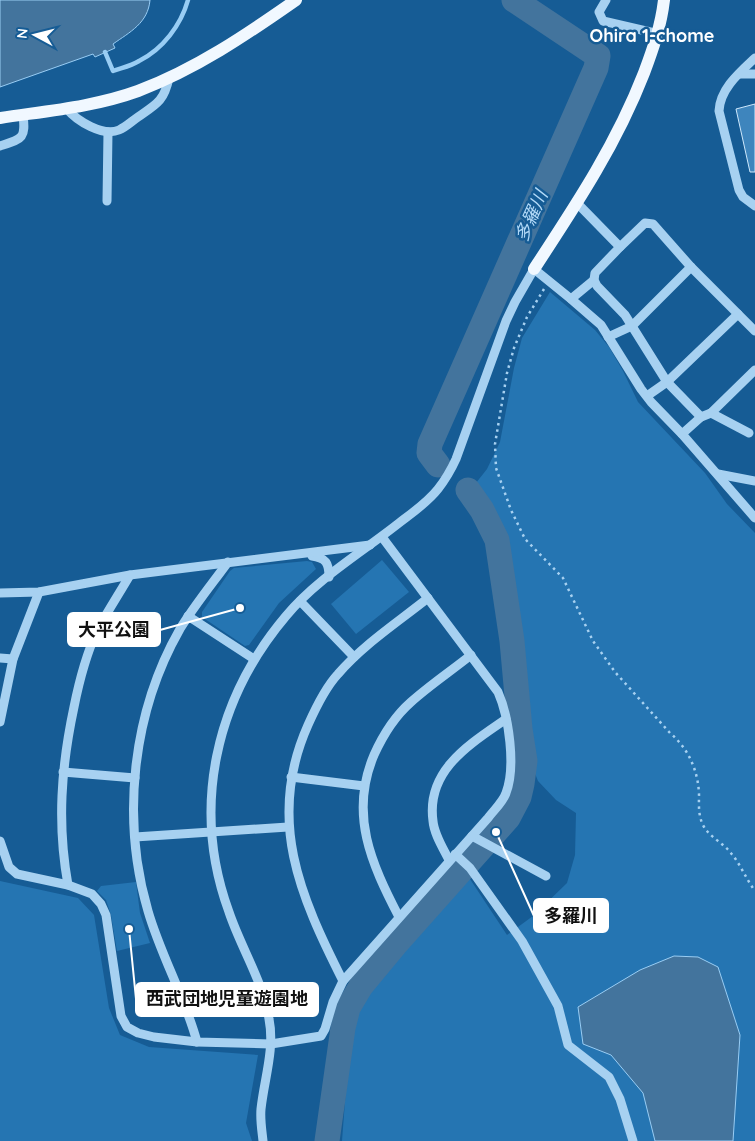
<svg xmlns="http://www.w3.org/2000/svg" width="755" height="1141" font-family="Quicksand,'Noto Sans JP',sans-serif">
<rect width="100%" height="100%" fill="#165c95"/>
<!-- green -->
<g fill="#2575b2">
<polygon points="550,292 595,330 609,347 623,371 638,402 705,473 727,504 755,533 755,1141 342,1141 351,1022 365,991 466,873 507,935 533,916 567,883 575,855 576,813 556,800 538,781 529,758 502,539 472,488 487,469 500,442 514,368 522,338"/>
<polygon points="382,560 409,592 356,634 331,604"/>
<polygon points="307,561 312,562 316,569 279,603 249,645 245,646 202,617 202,612 230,571 234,568"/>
<polygon points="0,881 78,898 94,915 109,1008 120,1035 149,1047 258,1055 246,1123 252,1141 0,1141"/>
<polygon points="136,882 140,913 150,943 117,951 111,915 106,900 97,891 101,886"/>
</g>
<!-- water -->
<g fill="#43749d" stroke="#99cdf4">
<path d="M 0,0 L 150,0 C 148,23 130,32 113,44 L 115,48 L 95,57 L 93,54 L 0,87 Z"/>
<polygon points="674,956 698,957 718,967 740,1035 733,1141 655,1141 643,1093 611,1055 583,1044 578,1007 640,970"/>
</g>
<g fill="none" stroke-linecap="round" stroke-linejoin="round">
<!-- stream -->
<path stroke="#99cdf4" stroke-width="4.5" d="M 105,52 L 113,71 C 121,68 131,66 139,61 C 163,49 181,25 188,0"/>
<!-- river -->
<g stroke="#43749d" stroke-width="25">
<polyline points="438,465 429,453 430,444 596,68 598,56 514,0"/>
<polyline points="327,1141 343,1028 348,1008 361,986 395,945 508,818 519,797 522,784 525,761 520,729 512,641 497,540 482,510 468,490"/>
</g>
</g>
<!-- building -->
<polygon fill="#3e85bd" stroke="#cee8fc" points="755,104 755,172 750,172 736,109"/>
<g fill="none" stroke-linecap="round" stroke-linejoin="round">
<!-- path -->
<path stroke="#a7d1f1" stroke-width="2.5" stroke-dasharray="2.5 4" stroke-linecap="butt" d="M 544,289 L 527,317 L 514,348 L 507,373 L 495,444 L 496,468 L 511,510 L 525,539 L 563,578 L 593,641 L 615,672 L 670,733 C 688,748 698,770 699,794 C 699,804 698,815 703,825 C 709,837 722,842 730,852 C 740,863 746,879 755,891"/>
<!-- minor -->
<g stroke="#a7d1f1" stroke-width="9">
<polyline points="606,0 599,12 603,21 659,34"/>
<path d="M 755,58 C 739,73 720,89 719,111 L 739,190 L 743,197 L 755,206"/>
<polyline points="740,74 755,74"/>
<path d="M 67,109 C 77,121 103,137 119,130 C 126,127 132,121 138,117 C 157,104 164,101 169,78"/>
<path d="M 0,146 C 22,139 26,139 23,115"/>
<polyline points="107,201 108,132"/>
<polyline points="577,203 620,247 595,273 594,280 597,286 625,315 667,382 701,417"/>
<polyline points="620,247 645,223 653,224 691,267 755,331"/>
<polyline points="571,299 594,280"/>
<polyline points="608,337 632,326 691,267"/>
<polyline points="647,396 667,382 738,314"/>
<polyline points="711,413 755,370"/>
<polyline points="682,434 701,417 711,413 749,433"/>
<polyline points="718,474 755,481"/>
<path d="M 312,556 C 326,558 329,563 329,577"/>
<polyline points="0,593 39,592 130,575 370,545"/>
<polyline points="300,601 354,657"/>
<polyline points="188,616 254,659"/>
<polyline points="0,658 13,659"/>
<polyline points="0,722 13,659 39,592"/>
<polyline points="63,772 135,778"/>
<polyline points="291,777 364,786"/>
<polyline points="472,836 546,876"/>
<polyline points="135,837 288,827"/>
<path d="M 0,841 L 9,867 L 17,874 L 68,885 L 92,894 L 101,904 L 106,915 L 121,1016 L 127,1027 L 138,1033 L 154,1037 L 197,1042 L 271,1044 L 321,1036 L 325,1029 L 333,1002 L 343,981 L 488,818 C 494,810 503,802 506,793 C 516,767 509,717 498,692 L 382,537"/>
<polyline points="455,854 470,868 522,941 558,1006 568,1045 609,1077 620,1099 633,1141"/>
<path d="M 449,860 C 443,848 434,834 433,821 C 426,770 470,744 506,719"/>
<path d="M 68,885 C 57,824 61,768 74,707 C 79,682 86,655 97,631 C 107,612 119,594 130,575"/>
<path d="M 399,917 C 371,863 349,814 374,755 C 383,735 395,716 411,702 C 430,685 451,671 471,655"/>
<path d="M 343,981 C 300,896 266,819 308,725 C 316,707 325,688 338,674 C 364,644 398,622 428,598"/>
<path d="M 197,1042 C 185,997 161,956 148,911 C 121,819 132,713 180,629 C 194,606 212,584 228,562"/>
<path d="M 263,1141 C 262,1131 260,1120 261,1109 C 264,1080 275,1049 269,1019 C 263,981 241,948 229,912 C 191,808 215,700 286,616 C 317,579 361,553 399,523 C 412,513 427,503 438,489 C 445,480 451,470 456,459 L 506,321 L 515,302 L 534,269 L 571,299 L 601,325 L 641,389 L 651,402 L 682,434 L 755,518"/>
</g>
<!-- major -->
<g stroke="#f1f8ff" stroke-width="12">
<path d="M 0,118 C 46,111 94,107 138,91 C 196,69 246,35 296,0"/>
<path d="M 534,269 C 576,205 616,145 644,73 C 653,49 661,26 664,0"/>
</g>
</g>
<g text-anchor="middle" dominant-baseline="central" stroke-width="5" stroke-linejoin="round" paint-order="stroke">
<!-- neighbourhood labels -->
<g font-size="18" font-weight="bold" fill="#fff" stroke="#165c95">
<text x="652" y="35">Ohira 1-chome</text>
</g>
<!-- water labels -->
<g font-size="18" font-style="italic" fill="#b3daf8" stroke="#165c95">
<text transform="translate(531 216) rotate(-66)">多羅川</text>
</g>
</g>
<!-- callouts -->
<path fill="none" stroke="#fff" stroke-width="2" d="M240 608L160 630M496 832L534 916M129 929L136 999"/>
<g fill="#fff" stroke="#165c95" stroke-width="2">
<circle cx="240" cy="608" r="5"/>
<circle cx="496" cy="832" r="5"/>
<circle cx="129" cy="929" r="5"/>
</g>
<g fill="#fff" stroke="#fff" stroke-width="2">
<rect x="68" y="613" width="92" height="33" rx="5"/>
<rect x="534" y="899" width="74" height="33" rx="5"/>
<rect x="136" y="983" width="182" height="33" rx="5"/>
</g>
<g font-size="18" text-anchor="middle" font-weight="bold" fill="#111">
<text x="114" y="636">大平公園</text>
<text x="571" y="922">多羅川</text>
<text x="227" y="1005">西武団地児童遊園地</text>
</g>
<!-- north arrow -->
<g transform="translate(35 35) rotate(277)" stroke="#165c95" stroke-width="4" paint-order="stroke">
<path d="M0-4L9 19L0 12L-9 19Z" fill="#ffffff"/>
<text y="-8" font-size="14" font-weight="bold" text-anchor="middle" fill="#ffffff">N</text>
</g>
</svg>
